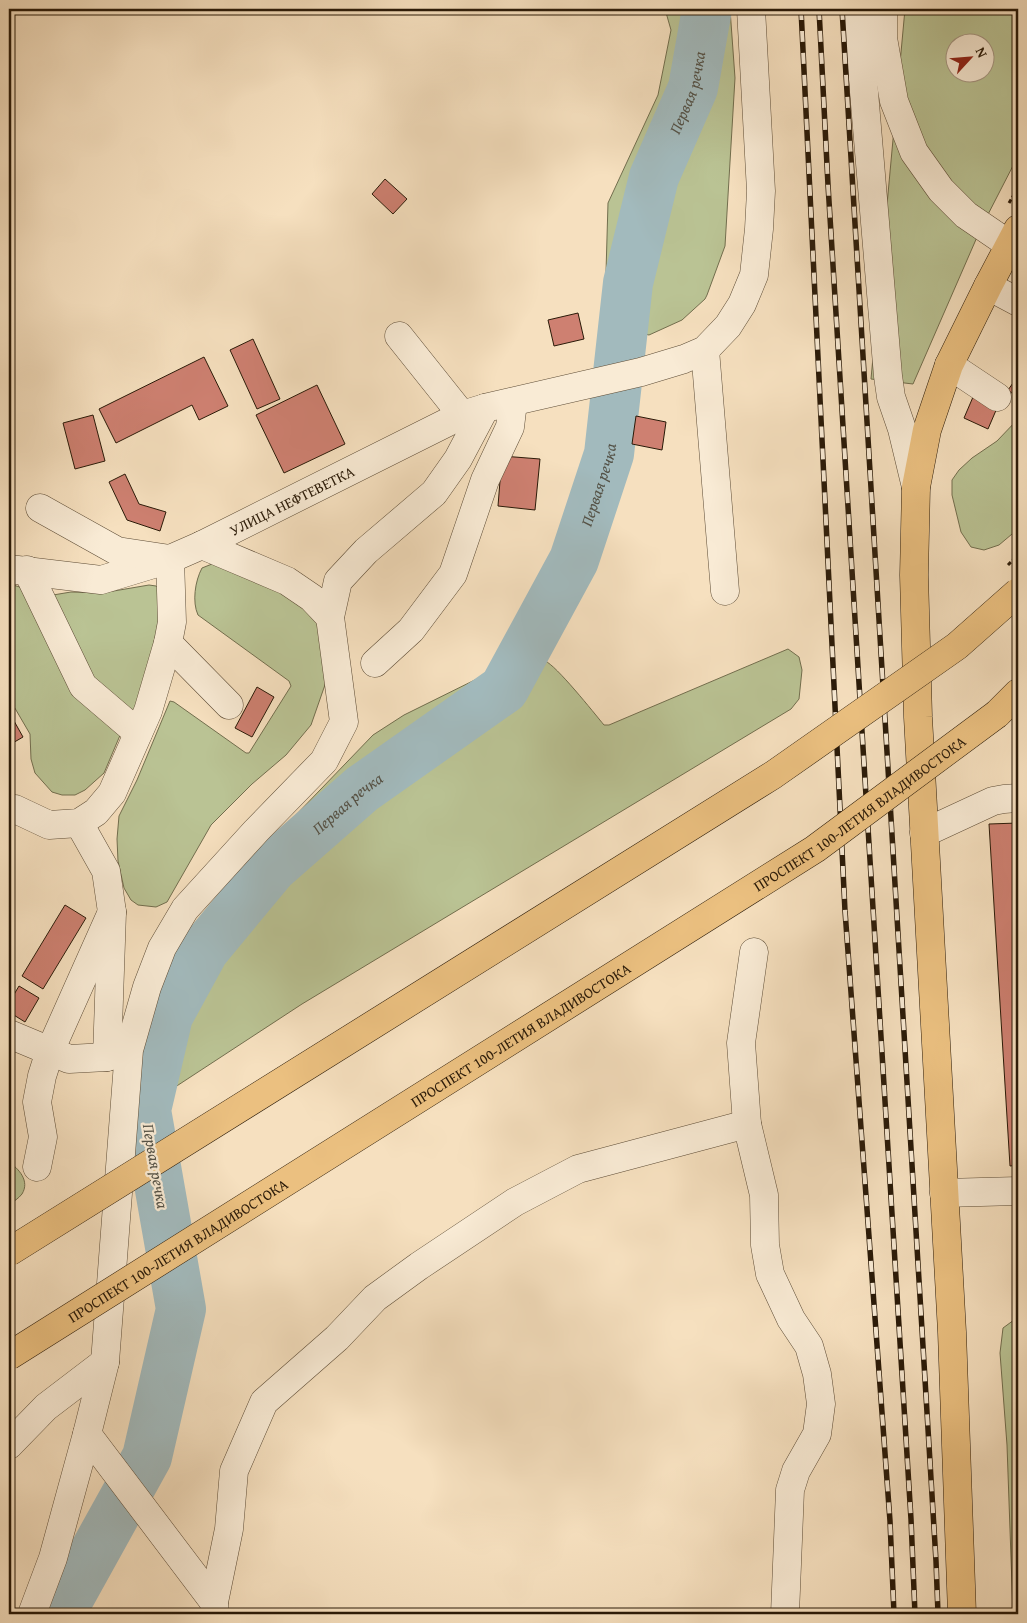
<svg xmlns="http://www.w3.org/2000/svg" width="1027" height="1623" font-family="'Gentium Book Plus',serif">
<rect width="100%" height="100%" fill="#f6e0bf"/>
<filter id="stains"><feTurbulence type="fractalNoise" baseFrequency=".004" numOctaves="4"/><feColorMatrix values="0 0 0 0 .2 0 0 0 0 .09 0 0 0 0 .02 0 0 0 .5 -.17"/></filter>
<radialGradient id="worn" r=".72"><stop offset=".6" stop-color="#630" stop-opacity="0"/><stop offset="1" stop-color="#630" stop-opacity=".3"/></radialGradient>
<!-- green -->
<g fill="#bac394" stroke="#726e4e" fill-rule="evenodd">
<polygon points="665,9 730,9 735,78 725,246 707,295 705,299 682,320 649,335 614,327 605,307 608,203 658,95 671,30"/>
<path d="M 905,9 L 1018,9 L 1018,156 L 981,228 L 913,384 L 871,379 ZM 954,42 L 984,42 L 984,72 L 954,72 Z"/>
<polygon points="1018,419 1018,529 999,545 984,550 971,547 961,532 952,495 952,480 959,470 972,458 997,441"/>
<path d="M 212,564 L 281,588 L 322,623 L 327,679 L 311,725 L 286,755 L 252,784 L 211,825 L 167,902 L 156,907 L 138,905 L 131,900 L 124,888 L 118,861 L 117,839 L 119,816 L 137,780 L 170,701 L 174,702 L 246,753 L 249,753 L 291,686 L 289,681 L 198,615 C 192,602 195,581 202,568 Z"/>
<polygon points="9,584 20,587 121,733 104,773 85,790 75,795 62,795 52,792 35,773 31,759 30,734 9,698"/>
<polygon points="149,585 156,586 159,589 162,622 136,717 90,683 53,595 71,592 102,593"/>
<path d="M 788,649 L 799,657 L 802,670 L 799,699 L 791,709 L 302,1004 L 166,1093 L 157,1094 L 149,1090 L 144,1072 L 146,1046 L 166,980 L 185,933 L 213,907 L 268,844 L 373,735 L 404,715 L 495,670 C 509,664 529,656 545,661 C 556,665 594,713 604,725 L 609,725 Z"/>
<path d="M 9,1162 C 19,1169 30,1181 22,1194 C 19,1198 13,1202 9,1205 Z"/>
<polygon points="1018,1317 1018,1614 1013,1614 1007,1445 1000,1353 1003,1328"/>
</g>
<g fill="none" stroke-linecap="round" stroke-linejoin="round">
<!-- river -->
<path stroke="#a2babd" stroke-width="50" id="s1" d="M 60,1614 L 147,1457 L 181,1309 L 146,1110 L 168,1016 L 204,950 L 272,868 L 362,789 L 504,689 L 574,560 L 609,454 L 628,283 L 654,177 L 693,88 L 707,9"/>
</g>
<!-- building -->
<g fill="#ce8071" stroke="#2a1a08">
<polygon points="385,179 407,199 393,214 372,194"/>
<polygon points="578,313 584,339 554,346 548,320"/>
<polygon points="253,339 280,399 257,409 230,350"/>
<polygon points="204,357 228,406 199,420 192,405 116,443 99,409"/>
<polygon points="1018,376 1018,398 1008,390"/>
<polygon points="317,385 345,444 284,473 256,415"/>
<polygon points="973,397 997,408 988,429 964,418"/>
<polygon points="93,415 105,461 75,469 63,423"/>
<polygon points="636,416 666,422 662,450 632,444"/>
<polygon points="502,456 540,459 535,510 498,506"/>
<polygon points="125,474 139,504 166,512 160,531 127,520 109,482"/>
<polygon points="257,687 274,697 252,737 235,728"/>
<polygon points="9,712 23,737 11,744 9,739"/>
<polygon points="1018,823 1018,1165 1010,1166 989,824"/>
<polygon points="65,905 86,918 43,989 22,976"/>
<polygon points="19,986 39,998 25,1022 9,1012 9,1003"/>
</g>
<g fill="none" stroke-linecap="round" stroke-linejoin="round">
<defs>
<g id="minor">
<polyline points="857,9 888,376 891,397 902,429 916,487"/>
<polyline points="883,9 883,38 894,101 914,152 941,190 966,215 1010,245"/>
<polyline points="988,286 1018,302"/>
<polyline points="399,336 462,415"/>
<polyline points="705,350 725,591"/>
<polyline points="949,365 997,397"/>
<polyline points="202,545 287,581 312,598 330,617"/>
<path id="s2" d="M 9,569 L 101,580 L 170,559 L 202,545 L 462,415 L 485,408 L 641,372 L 684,359 L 705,350 L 728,326 L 742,304 L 754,275 L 759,229 L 761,191 L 751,9"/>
<polyline points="27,570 83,686 138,733"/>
<polyline points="168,643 229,705"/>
<polyline points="375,663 411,630 453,574 485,480 510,427 513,402"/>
<polyline points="9,812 15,809 49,825 79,823 96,812 112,793 148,711 168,643 172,622 170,559 117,551 40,508"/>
<polyline points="79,823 106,871 112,912 107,1057"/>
<polyline points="924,833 993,801 1004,799 1018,798"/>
<polyline points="754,952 741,1043 747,1124 764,1195 765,1245 770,1274 791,1319 809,1346 817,1374 821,1404 817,1434 796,1471 790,1490 785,1614"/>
<polyline points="9,1034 69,1059 107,1057 125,1051"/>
<polyline points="37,1167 43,1137 37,1102 42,1076 50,1051 112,912"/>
<polyline points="944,1193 1018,1191"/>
<polyline points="87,1434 214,1602 215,1614"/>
<polyline points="9,1445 46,1407 105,1362"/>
<polyline points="214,1602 229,1529 234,1471 264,1402 337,1338 375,1298 419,1266 515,1202 578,1169 747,1124"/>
<polyline points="32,1614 53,1558 87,1434 105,1362 129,1050 147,987 162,948 185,909 256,831 324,761 344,722 330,617 338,581 366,551 434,493 458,459 485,408"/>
</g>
<polyline id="major" points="962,1614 952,1332 918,717 914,575 916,487 927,430 949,365 988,286 1018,229"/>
<polyline id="highway" points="997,714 1018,693"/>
</defs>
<!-- minor casing -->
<use href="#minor" stroke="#5d4c36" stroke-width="29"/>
<!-- major casing -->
<use href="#major" stroke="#2a1a08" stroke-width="29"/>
<!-- highway casing -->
<use href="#highway" stroke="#2a1a08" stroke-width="29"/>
<!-- path -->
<polyline stroke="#2a1a08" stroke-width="3" stroke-dasharray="4 2.5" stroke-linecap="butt" points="1009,203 1018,188"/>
<!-- minor -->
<use href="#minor" stroke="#f9ebd5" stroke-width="28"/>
<!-- major -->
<use href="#major" stroke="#ebc080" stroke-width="28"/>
<!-- highway -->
<use href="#highway" stroke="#ebc080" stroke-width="28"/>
<defs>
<g id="rail">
<polyline points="801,9 845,911 890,1521 894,1614"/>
<polyline points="819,9 828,185 911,1519 915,1614"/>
<polyline points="842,9 936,1561 938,1614"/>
</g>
</defs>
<!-- rail casing -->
<use href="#rail" stroke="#2a1a08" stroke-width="5.5"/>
<!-- rail -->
<use href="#rail" stroke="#f9ebd5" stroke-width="4" stroke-dasharray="11" stroke-linecap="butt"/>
<defs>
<g id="highway-bridge">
<polyline points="9,1252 773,775 957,646 1018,592"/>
<path id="s3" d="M 9,1356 L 815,849 L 997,714"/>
</g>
</defs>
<!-- highway-bridge casing -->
<use href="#highway-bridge" stroke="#2a1a08" stroke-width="29" stroke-linecap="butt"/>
<!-- path-bridge -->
<polyline stroke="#2a1a08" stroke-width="3" stroke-dasharray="4 2.5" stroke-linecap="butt" points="1008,565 1018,555"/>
<!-- highway-bridge -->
<use href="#highway-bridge" stroke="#ebc080" stroke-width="28"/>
</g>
<g text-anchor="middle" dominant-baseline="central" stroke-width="4.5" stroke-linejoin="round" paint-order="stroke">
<!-- street labels -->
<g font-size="15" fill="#2a1a08" stroke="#f9ebd5">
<text stroke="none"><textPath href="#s2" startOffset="300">УЛИЦА НЕФТЕВЕТКА</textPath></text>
<text stroke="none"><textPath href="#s3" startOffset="1009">ПРОСПЕКТ 100-ЛЕТИЯ ВЛАДИВОСТОКА</textPath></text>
<text stroke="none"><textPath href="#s3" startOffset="604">ПРОСПЕКТ 100-ЛЕТИЯ ВЛАДИВОСТОКА</textPath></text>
<text stroke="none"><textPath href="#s3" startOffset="199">ПРОСПЕКТ 100-ЛЕТИЯ ВЛАДИВОСТОКА</textPath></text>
</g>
<!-- water labels -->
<g font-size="16" font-style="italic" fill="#545247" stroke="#f9ebd5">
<text stroke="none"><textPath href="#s1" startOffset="1736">Первая речка</textPath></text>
<text stroke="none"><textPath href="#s1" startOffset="1331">Первая речка</textPath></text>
<text stroke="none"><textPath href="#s1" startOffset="911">Первая речка</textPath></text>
<text transform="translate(156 1166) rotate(80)">Первая речка</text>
</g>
</g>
<!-- margin -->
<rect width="1027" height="1623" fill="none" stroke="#f6e0bf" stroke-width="30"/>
<rect x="10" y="10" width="1007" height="1603" fill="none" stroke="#2a1a08" stroke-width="2.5"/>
<rect x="15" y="15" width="997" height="1593" fill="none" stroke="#2a1a08"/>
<!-- north arrow -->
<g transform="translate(970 58) rotate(64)"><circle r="24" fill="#f9ebd5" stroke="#a69783"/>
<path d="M0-4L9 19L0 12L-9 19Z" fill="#8f2418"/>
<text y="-8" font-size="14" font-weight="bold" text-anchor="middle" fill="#2a1a08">N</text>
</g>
<rect width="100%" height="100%" filter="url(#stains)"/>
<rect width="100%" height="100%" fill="url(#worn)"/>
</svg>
